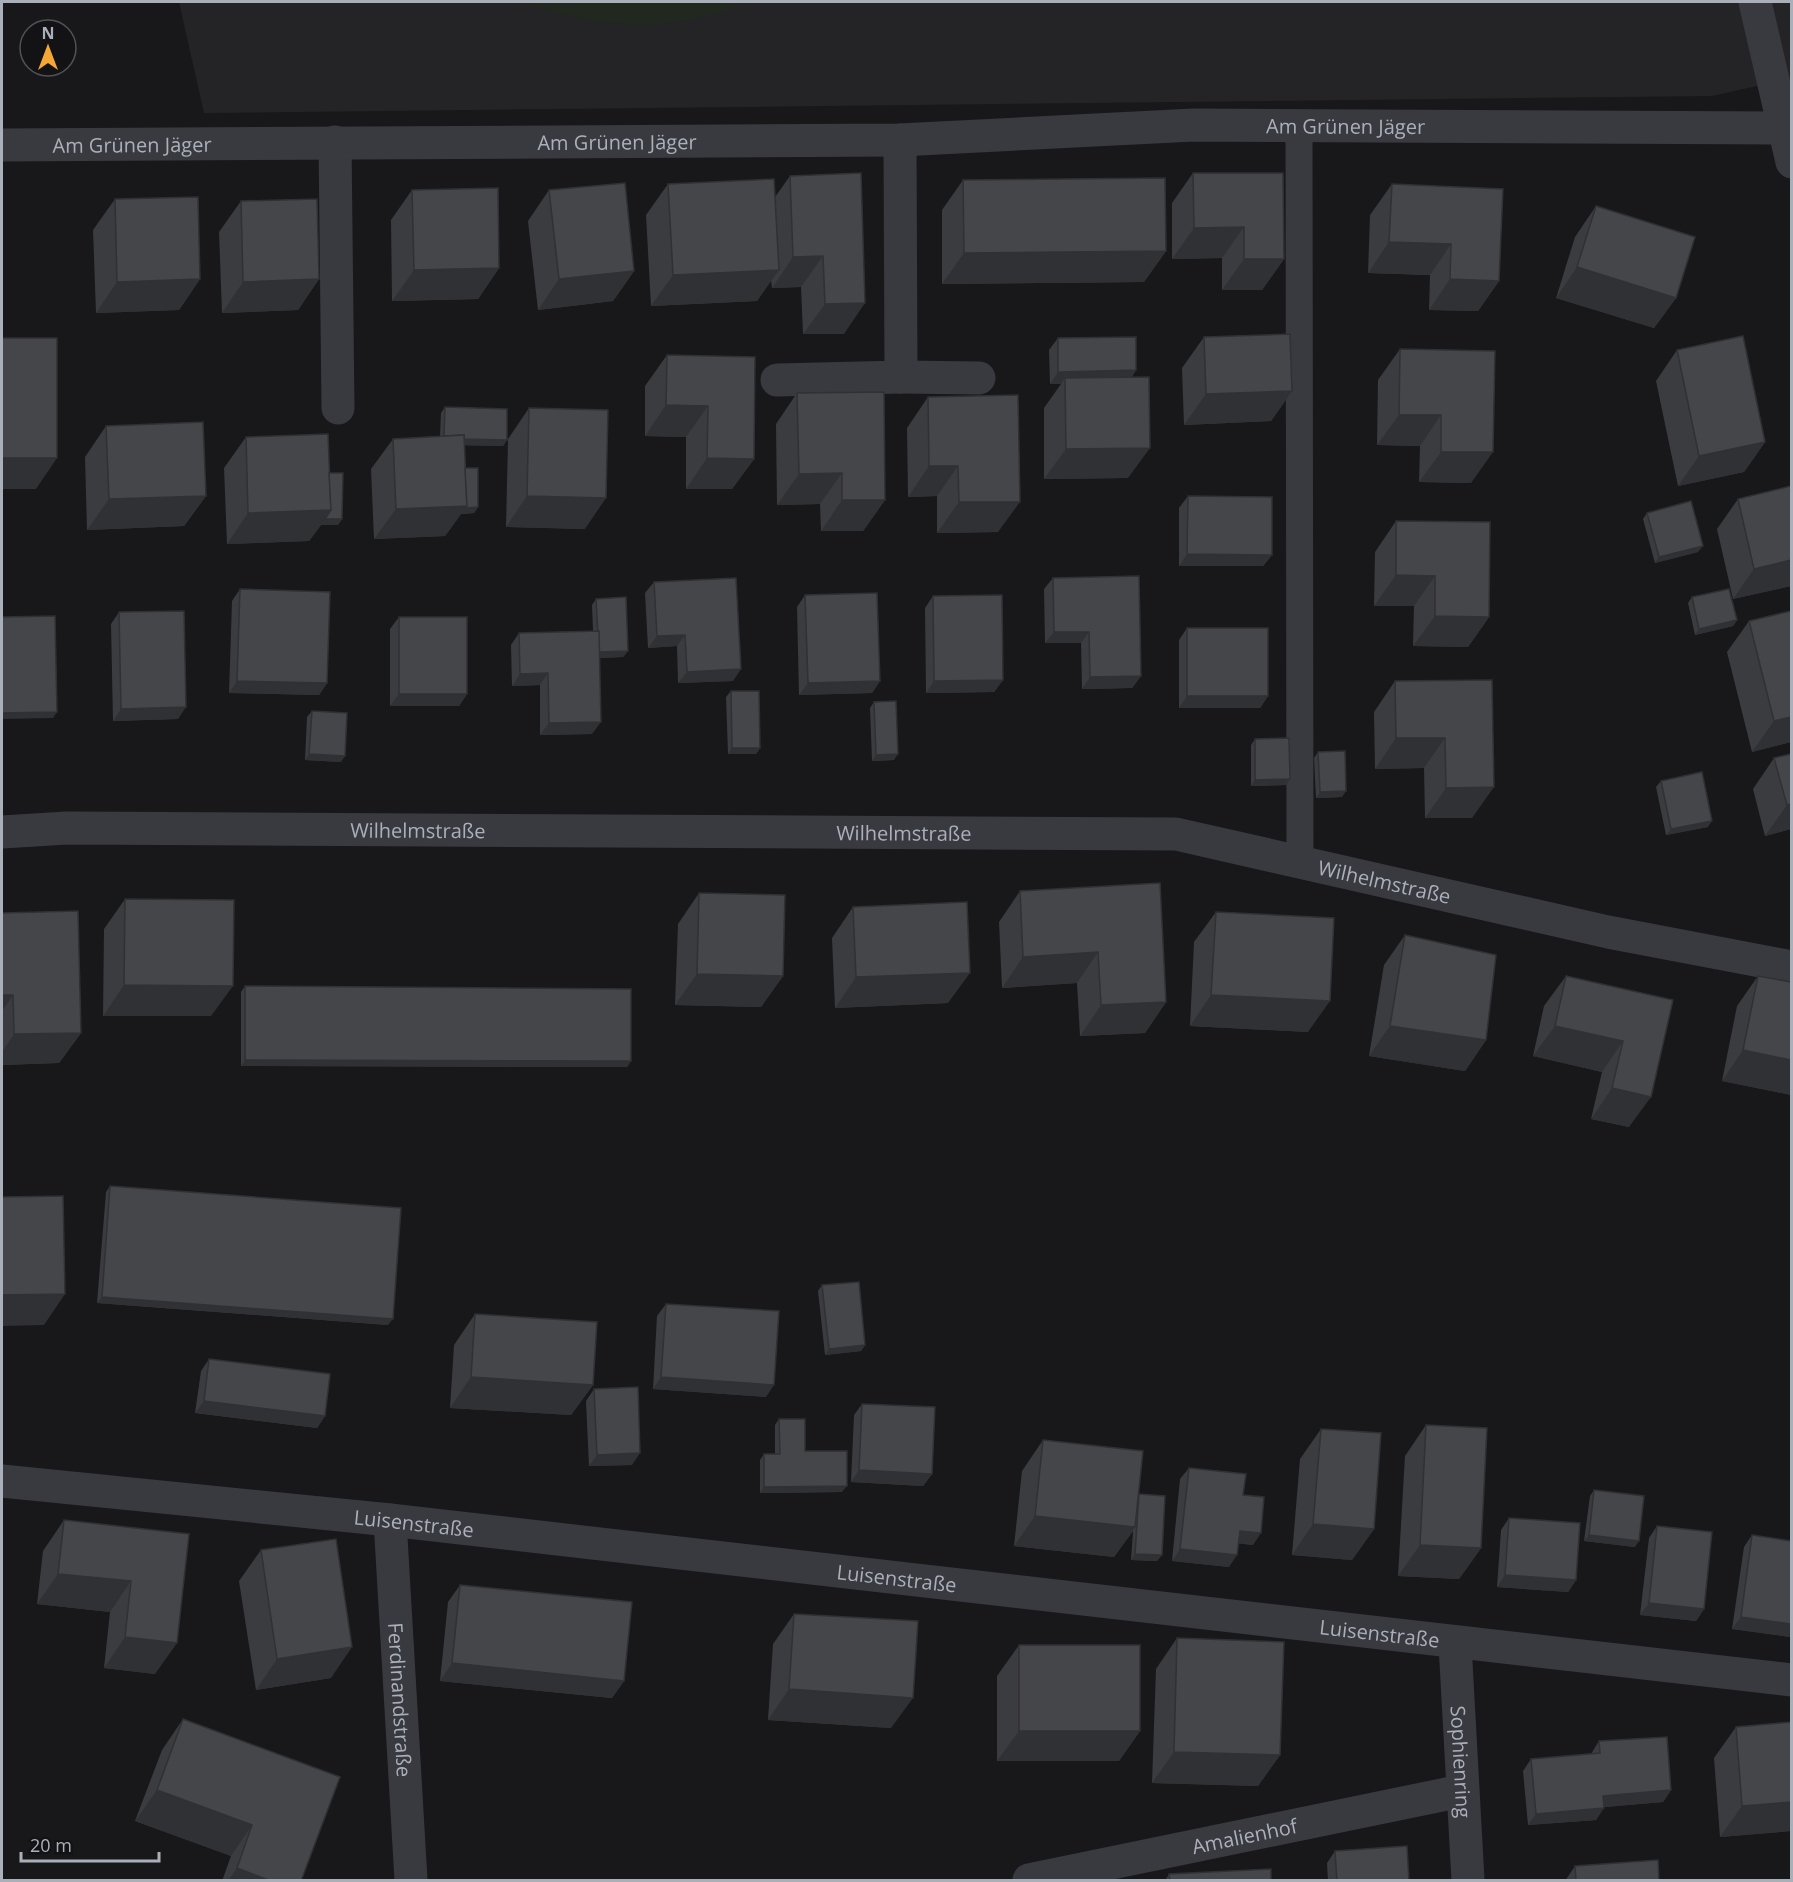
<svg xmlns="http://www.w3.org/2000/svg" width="1793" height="1882" font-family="'Open Sans',sans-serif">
<rect width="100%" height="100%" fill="#18181a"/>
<!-- built -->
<polygon fill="#242427" points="179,2 1791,2 1792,78 1712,96 204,113"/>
<!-- pitch -->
<path fill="#202820" d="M 523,2 L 747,2 C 675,34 595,29 523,2 Z"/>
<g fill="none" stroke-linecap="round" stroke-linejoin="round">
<!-- service -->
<polyline stroke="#393a3f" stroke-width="27" points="1299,126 1300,862"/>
<!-- minor -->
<g stroke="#393a3f" stroke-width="33">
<polyline points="1755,2 1792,162"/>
<polyline points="335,142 338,408"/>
<path id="s1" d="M 2,145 L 900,140 L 1194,125 L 1792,128"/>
<polyline points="901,377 979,378"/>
<polyline points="777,380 901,377 900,140"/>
<path id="s2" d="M 2,832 L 67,828 L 1176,834 L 1608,932 L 1792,967"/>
<path id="s3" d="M 2,1481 L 390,1520 L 1792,1680"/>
<path id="s4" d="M 390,1520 L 411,1880"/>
<path id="s5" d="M 1455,1644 L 1468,1880"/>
<path id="s6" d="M 1029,1880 L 1461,1791"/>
</g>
</g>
<!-- wall -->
<g fill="#3a3c40">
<polygon points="861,173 844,334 803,334 801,287 772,288 771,280 757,301 651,306 646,215 668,184 775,197 790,176"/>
<polygon points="1193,173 1284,259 1262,290 1222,290 1222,258 1172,259 1172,203"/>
<polygon points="963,180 1166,251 1144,282 942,284 942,210"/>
<polygon points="1392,184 1499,281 1478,311 1429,310 1430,275 1368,273 1370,215"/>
<polygon points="412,190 499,268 478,299 392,301 391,220"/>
<polygon points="549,190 634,271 613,301 538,310 528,221"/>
<polygon points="115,199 200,279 179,310 96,313 93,230"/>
<polygon points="241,201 319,279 298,310 222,313 219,232"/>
<polygon points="1596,206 1676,298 1654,328 1556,298 1575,237"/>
<polygon points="1204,337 1292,391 1271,421 1184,425 1182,368"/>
<polygon points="1058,338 1136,370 1132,377 1128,478 1044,479 1044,408 1061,384 1050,384 1049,350"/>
<polygon points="1400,349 1495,351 1471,483 1419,482 1420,446 1377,445 1378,380"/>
<polygon points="1677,350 1765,442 1744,472 1678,486 1656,381"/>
<polygon points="667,355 754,459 732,489 686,489 686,437 645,436 645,386"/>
<polygon points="797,393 885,500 863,531 821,531 820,504 777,505 776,424"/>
<polygon points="928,397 998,532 937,533 937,496 908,497 907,428"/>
<polygon points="445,407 507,440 503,446 464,445 465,468 478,507 474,513 461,514 445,536 374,539 371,469 393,439 440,436 441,413"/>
<polygon points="529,408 585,529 506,527 508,439"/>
<polygon points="106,426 206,496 184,526 87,530 85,457"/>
<polygon points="246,437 329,473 342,519 338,525 321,525 309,541 227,544 224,468"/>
<polygon points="1791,486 1791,586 1733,599 1717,529 1738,499"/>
<polygon points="1188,496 1272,555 1263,566 1179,566 1179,508"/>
<polygon points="1647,513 1698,552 1655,563 1643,519"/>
<polygon points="1396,521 1489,617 1468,647 1413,646 1414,606 1374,606 1375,552"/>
<polygon points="1053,578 1141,676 1132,688 1082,689 1081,643 1045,643 1044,589"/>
<polygon points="654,582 733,681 678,683 677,646 648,648 645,593"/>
<polygon points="240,589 327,683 319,695 229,693 232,601"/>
<polygon points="805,595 880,681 872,693 799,695 797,607"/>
<polygon points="933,596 1003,680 994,692 926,693 925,608"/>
<polygon points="1692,597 1737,620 1733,626 1695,635 1688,603"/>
<polygon points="596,599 628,651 623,657 599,658 592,734 540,735 540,685 512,686 511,645 519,633 593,631 592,605"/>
<polygon points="1791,611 1791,742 1752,752 1727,652 1749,621"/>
<polygon points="119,612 178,719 113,721 111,624"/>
<polygon points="399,617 467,694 459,706 390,706 390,629"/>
<polygon points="1187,628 1268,696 1260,708 1179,708 1179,640"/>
<polygon points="1492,680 1472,818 1425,818 1424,768 1375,769 1374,712 1395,681"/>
<polygon points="731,691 760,748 756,754 728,754 726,697"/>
<polygon points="874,702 894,760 872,761 870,708"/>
<polygon points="312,711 341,762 305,760 307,717"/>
<polygon points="1255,739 1290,779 1286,785 1251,786 1251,745"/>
<polygon points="1318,752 1342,797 1316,798 1314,758"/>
<polygon points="1791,754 1791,829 1765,836 1753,789 1774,758"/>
<polygon points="1661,781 1708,827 1666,835 1656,787"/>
<polygon points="1020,891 1166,1002 1145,1033 1080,1036 1077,983 1002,988 999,922"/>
<polygon points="699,893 783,976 761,1007 675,1005 678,924"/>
<polygon points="125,899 211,1016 103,1016 104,929"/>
<polygon points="853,907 948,1003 835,1008 832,938"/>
<polygon points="1216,912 1308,1032 1190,1026 1194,942"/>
<polygon points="2,913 81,1033 59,1063 2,1065"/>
<polygon points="1405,935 1486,1040 1465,1071 1369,1056 1384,965"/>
<polygon points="1566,976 1673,1000 1629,1127 1591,1119 1602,1072 1533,1056 1544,1006"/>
<polygon points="1758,976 1791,982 1791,1095 1722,1081 1737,1006"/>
<polygon points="245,986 631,1061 627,1067 241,1066 241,992"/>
<polygon points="110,1186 388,1325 97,1303 106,1192"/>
<polygon points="822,1285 865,1345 861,1351 825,1355 818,1291"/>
<polygon points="666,1304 766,1397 653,1389 657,1316"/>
<polygon points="475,1314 593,1385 571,1415 450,1408 454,1345"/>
<polygon points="209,1359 325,1416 317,1428 195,1413 201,1371"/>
<polygon points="594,1389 632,1465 589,1466 586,1401"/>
<polygon points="862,1404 932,1474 923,1486 851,1482 854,1415"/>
<polygon points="779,1419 805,1451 842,1492 760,1493 760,1460 764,1454 775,1454 775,1425"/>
<polygon points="1426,1425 1481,1548 1459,1579 1398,1576 1405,1456"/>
<polygon points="1321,1429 1374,1529 1352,1560 1292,1555 1300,1459"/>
<polygon points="1043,1440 1139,1494 1162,1555 1157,1561 1131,1560 1133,1531 1114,1557 1014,1546 1022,1471"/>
<polygon points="1189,1468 1243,1495 1253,1545 1239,1543 1229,1567 1172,1561 1180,1479"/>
<polygon points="1594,1490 1635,1547 1584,1541 1590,1496"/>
<polygon points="1509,1518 1576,1580 1568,1592 1497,1587 1501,1530"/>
<polygon points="64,1520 189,1534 155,1674 104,1668 110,1612 37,1604 43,1551"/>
<polygon points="1657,1526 1704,1609 1696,1621 1640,1615 1649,1538"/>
<polygon points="1752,1535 1790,1637 1732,1629 1744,1547"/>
<polygon points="261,1550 331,1678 256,1690 239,1581"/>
<polygon points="460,1585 624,1681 612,1698 440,1681 448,1602"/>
<polygon points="794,1614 891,1728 768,1720 773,1644"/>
<polygon points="1177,1638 1280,1755 1258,1786 1152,1783 1156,1669"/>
<polygon points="1019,1645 1140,1731 1119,1761 997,1761 997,1676"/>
<polygon points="183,1719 301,1881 222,1881 231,1856 135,1821 162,1750"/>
<polygon points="1791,1722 1791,1831 1720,1837 1714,1758 1736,1727"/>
<polygon points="1599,1741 1671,1790 1663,1802 1604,1807 1596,1820 1528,1825 1523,1771 1531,1759 1591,1754"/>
<polygon points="1335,1851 1409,1881 1328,1881 1327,1863"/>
<polygon points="1575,1866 1659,1881 1565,1881"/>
<polygon points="1169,1874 1271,1881 1165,1881"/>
</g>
<!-- shaded-wall -->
<g fill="#303134">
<polygon points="1244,227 1222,258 1172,259 1194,228"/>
<polygon points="1389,242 1451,244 1430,275 1368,273"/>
<polygon points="1166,251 1144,282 942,284 964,253"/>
<polygon points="823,256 801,287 772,288 793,257"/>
<polygon points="1244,259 1284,259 1262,290 1222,290"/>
<polygon points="1577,267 1676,298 1654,328 1556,298"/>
<polygon points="499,268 478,299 392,301 414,270"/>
<polygon points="779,270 757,301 651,306 673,275"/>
<polygon points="634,271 613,301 538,310 559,279"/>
<polygon points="200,279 179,310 96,313 117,282"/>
<polygon points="319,279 298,310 222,313 243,282"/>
<polygon points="1450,279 1499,281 1478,311 1429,310"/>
<polygon points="865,303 844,334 803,334 825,304"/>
<polygon points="1136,370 1128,382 1065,378 1061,384 1050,384 1058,372"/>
<polygon points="1292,391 1271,421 1184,425 1206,394"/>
<polygon points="666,405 708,406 686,437 645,436"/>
<polygon points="1399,415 1441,415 1420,446 1377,445"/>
<polygon points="444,439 507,440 503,446 440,445"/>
<polygon points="1765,442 1744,472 1678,486 1699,456"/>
<polygon points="1150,448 1128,478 1044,479 1066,449"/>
<polygon points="1441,452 1493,452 1471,483 1419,482"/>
<polygon points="2,458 57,458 36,489 2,489"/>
<polygon points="707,458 754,459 732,489 686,489"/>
<polygon points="929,466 958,466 937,496 908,497"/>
<polygon points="842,473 820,504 777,505 799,474"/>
<polygon points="206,496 184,526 87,530 109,499"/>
<polygon points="527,496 606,498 585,529 506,527"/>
<polygon points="842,500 885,500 863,531 821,531"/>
<polygon points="959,502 1020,502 998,532 937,533"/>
<polygon points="467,506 478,507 474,513 461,514 445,536 374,539 396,509"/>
<polygon points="331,510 342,519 338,525 321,525 309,541 227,544 248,513"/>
<polygon points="1703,546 1698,552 1655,563 1659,557"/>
<polygon points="1187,554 1272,555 1263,566 1179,566"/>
<polygon points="1791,560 1791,586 1733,599 1754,569"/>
<polygon points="1396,575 1435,576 1414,606 1374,606"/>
<polygon points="1435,616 1489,617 1468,647 1413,646"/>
<polygon points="1737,620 1733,626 1695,635 1699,629"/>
<polygon points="1054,632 1089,632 1081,643 1045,643"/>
<polygon points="685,635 677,646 648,648 657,636"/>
<polygon points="628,651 623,657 594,658 598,652"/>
<polygon points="741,669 733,681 678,683 687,672"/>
<polygon points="548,673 540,685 512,686 520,674"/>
<polygon points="1141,676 1132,688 1082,689 1090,677"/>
<polygon points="1003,680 994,692 926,693 934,681"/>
<polygon points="237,681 327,683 319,695 229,693"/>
<polygon points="880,681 872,693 799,695 808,683"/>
<polygon points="399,694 467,694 459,706 390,706"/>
<polygon points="1187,696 1268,696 1260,708 1179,708"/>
<polygon points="186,707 178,719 113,721 121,709"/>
<polygon points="57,712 53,718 2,719 2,713"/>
<polygon points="1791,717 1791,742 1752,752 1774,721"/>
<polygon points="601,722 592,734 540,735 549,723"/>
<polygon points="1396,738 1445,738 1424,768 1375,769"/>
<polygon points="732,748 760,748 756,754 728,754"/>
<polygon points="309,754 345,756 341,762 305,760"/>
<polygon points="898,754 894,760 872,761 876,755"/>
<polygon points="1290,779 1286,785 1251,786 1255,780"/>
<polygon points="1494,787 1472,818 1425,818 1446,788"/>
<polygon points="1346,791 1342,797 1316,798 1320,792"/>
<polygon points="1791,804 1791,829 1765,836 1787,805"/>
<polygon points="1712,821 1708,827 1666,835 1671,829"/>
<polygon points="1098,952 1077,983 1002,988 1023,957"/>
<polygon points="970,973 948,1003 835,1008 856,977"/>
<polygon points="697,974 783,976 761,1007 675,1005"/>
<polygon points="124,985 233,986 211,1016 103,1016"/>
<polygon points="2,995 13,995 2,1011"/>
<polygon points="1211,995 1330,1001 1308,1032 1190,1026"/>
<polygon points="1166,1002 1145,1033 1080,1036 1101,1005"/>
<polygon points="1390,1026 1486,1040 1465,1071 1369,1056"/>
<polygon points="1555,1026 1623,1041 1602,1072 1533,1056"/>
<polygon points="81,1033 59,1063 2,1065 2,1052 14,1034"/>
<polygon points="1743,1050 1791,1060 1791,1095 1722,1081"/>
<polygon points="245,1060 631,1061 627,1067 241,1066"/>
<polygon points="1612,1088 1651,1097 1629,1127 1591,1119"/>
<polygon points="65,1294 44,1325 2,1326 2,1295"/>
<polygon points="102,1297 393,1319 388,1325 97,1303"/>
<polygon points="865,1345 861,1351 825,1355 829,1349"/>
<polygon points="471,1377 593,1385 571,1415 450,1408"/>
<polygon points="661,1377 774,1385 766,1397 653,1389"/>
<polygon points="204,1401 325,1416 317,1428 195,1413"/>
<polygon points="640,1453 632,1465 589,1466 597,1455"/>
<polygon points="859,1470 932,1474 923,1486 851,1482"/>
<polygon points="847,1486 842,1492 760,1493 764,1487"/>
<polygon points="1035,1516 1135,1527 1114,1557 1014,1546"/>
<polygon points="1313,1524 1374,1529 1352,1560 1292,1555"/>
<polygon points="1240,1531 1261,1533 1253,1545 1232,1543"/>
<polygon points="1589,1535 1639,1541 1635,1547 1584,1541"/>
<polygon points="1420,1545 1481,1548 1459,1579 1398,1576"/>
<polygon points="1180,1549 1237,1555 1229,1567 1172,1561"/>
<polygon points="1135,1554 1162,1555 1157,1561 1131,1560"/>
<polygon points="58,1574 131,1581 110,1612 37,1604"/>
<polygon points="1505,1575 1576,1580 1568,1592 1497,1587"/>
<polygon points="1649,1603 1704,1609 1696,1621 1640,1615"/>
<polygon points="1741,1617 1791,1624 1791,1635 1790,1637 1732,1629"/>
<polygon points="125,1637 177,1643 155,1674 104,1668"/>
<polygon points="352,1647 331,1678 256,1690 277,1659"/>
<polygon points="452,1663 624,1681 612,1698 440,1681"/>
<polygon points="789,1689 913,1698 891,1728 768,1720"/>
<polygon points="1019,1731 1140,1731 1119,1761 997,1761"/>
<polygon points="1174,1752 1280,1755 1258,1786 1152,1783"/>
<polygon points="157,1790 252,1825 231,1856 135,1821"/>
<polygon points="1671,1790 1663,1802 1595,1808 1603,1796"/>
<polygon points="1791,1802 1791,1831 1720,1837 1742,1806"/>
<polygon points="1604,1808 1596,1820 1528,1825 1536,1814"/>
<polygon points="237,1868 271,1881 228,1881"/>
</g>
<!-- building -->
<g fill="#44464a" stroke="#303134" stroke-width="1.5">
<polygon points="861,173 865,303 825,304 823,256 793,257 790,176"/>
<polygon points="1193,173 1283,173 1284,259 1244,259 1244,227 1194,228"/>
<polygon points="1165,178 1166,251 964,253 963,180"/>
<polygon points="774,179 779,270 673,275 668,184"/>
<polygon points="625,183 634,271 559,279 549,190"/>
<polygon points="1392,184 1503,189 1499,281 1450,279 1451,244 1389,242"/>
<polygon points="498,188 499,268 414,270 412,190"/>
<polygon points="198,197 200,279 117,282 115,199"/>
<polygon points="317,199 319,279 243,282 241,201"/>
<polygon points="1596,206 1695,237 1676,298 1577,267"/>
<polygon points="1290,334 1292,391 1206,394 1204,337"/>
<polygon points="1743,336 1765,442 1699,456 1677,350"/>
<polygon points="1136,337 1136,370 1058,372 1058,338"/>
<rect x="2" y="338" width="55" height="120"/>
<polygon points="1400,349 1495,351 1493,452 1441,452 1441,415 1399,415"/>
<polygon points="667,355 755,357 754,459 707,458 708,406 666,405"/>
<polygon points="1149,377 1150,448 1066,449 1065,378"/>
<polygon points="884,392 885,500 842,500 842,473 799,474 797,393"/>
<polygon points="1018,395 1020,502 959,502 958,466 929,466 928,397"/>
<polygon points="445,407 507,409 507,440 464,439 464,435 444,436"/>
<polygon points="529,408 608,410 606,498 527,496"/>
<polygon points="203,422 206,496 109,499 106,426"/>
<polygon points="328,434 331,510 248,513 246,437"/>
<polygon points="464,435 467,506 396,509 393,439"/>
<polygon points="465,468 478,468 478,507 465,508 467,506"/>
<polygon points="329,473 343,473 342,519 325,519 331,510"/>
<polygon points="1791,486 1791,560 1754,569 1738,499"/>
<polygon points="1188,496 1272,497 1272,555 1187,554"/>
<polygon points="1691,501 1703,546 1659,557 1647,513"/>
<polygon points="1396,521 1490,522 1489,617 1435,616 1435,576 1396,575"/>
<polygon points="1139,576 1141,676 1090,677 1089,632 1054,632 1053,578"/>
<polygon points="736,578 741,669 687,672 685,635 657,636 654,582"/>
<polygon points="240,589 330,592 327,683 237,681"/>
<polygon points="1729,589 1737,620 1699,629 1692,597"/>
<polygon points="877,593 880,681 808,683 805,595"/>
<polygon points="1002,595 1003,680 934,681 933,596"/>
<polygon points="626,597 628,651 599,652 596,599"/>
<polygon points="184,611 186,707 121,709 119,612"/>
<polygon points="1791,611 1791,717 1774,721 1749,621"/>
<polygon points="55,616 57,712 2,713 2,617"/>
<rect x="399" y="617" width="68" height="77"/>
<rect x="1187" y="628" width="81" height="68"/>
<polygon points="599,631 601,722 549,723 548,673 520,674 519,633"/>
<polygon points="1492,680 1494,787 1446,788 1445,738 1396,738 1395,681"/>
<polygon points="731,691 759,691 760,748 732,748"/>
<polygon points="896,701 898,754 876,755 874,702"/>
<polygon points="312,711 347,713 345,756 309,754"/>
<polygon points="1289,738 1290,779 1255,780 1255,739"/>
<polygon points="1345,751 1346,791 1320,792 1318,752"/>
<polygon points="1791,754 1791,804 1787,805 1774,758"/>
<polygon points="1702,772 1712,821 1671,829 1661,781"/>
<polygon points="1160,883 1166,1002 1101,1005 1098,952 1023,957 1020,891"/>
<polygon points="699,893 785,895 783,976 697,974"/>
<polygon points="125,899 234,900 233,986 124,985"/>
<polygon points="967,902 970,973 856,977 853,907"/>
<polygon points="78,911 81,1033 14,1034 13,995 2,995 2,913"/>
<polygon points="1216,912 1334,918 1330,1001 1211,995"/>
<polygon points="1405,935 1496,955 1486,1040 1390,1026"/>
<polygon points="1566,976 1673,1000 1651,1097 1612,1088 1623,1041 1555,1026"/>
<polygon points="1758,976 1791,982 1791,1060 1743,1050"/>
<polygon points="245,986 631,989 631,1061 245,1060"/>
<polygon points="110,1186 401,1208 393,1319 102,1297"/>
<polygon points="63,1196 65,1294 2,1295 2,1197"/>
<polygon points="859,1282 865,1345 829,1349 822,1285"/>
<polygon points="666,1304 779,1311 774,1385 661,1377"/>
<polygon points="475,1314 597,1322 593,1385 471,1377"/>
<polygon points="209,1359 330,1374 325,1416 204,1401"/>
<polygon points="638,1387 640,1453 597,1455 594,1389"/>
<polygon points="862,1404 935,1407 932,1474 859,1470"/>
<polygon points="779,1419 805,1419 805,1451 847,1451 847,1486 764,1487 764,1454 780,1454"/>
<polygon points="1426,1425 1487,1428 1481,1548 1420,1545"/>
<polygon points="1321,1429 1381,1433 1374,1529 1313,1524"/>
<polygon points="1043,1440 1143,1451 1135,1527 1035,1516"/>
<polygon points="1189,1468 1246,1474 1243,1495 1264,1497 1261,1533 1240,1531 1237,1555 1180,1549"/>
<polygon points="1594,1490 1644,1496 1639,1541 1589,1535"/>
<polygon points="1139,1494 1165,1496 1162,1555 1135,1554"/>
<polygon points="1509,1518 1580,1523 1576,1580 1505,1575"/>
<polygon points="64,1520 189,1534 177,1643 125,1637 131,1581 58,1574"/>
<polygon points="1657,1526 1712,1532 1704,1609 1649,1603"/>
<polygon points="1752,1535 1791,1541 1791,1624 1741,1617"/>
<polygon points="336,1539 352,1647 277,1659 261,1550"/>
<polygon points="460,1585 632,1602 624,1681 452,1663"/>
<polygon points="794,1614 918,1621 913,1698 789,1689"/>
<polygon points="1177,1638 1284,1642 1280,1755 1174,1752"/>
<rect x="1019" y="1645" width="121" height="86"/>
<polygon points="183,1719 340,1777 301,1881 271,1881 237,1868 252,1825 157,1790"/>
<polygon points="1791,1722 1791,1802 1742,1806 1736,1727"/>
<polygon points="1667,1737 1671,1790 1603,1796 1604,1808 1536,1814 1531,1759 1600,1753 1599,1741"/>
<polygon points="1407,1846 1409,1881 1337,1881 1335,1851"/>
<polygon points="1658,1860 1659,1881 1576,1881 1575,1866"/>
<polygon points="1271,1869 1271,1881 1170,1881 1169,1874"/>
</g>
<g text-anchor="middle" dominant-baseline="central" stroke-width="5" stroke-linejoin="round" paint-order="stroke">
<!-- street labels -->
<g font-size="20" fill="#aab0ba" stroke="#131315">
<text stroke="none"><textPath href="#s1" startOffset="1344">Am Grünen Jäger</textPath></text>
<text stroke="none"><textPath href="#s1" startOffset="615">Am Grünen Jäger</textPath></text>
<text stroke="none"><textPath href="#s1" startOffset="130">Am Grünen Jäger</textPath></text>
<text stroke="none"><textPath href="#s2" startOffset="416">Wilhelmstraße</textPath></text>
<text stroke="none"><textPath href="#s2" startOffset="902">Wilhelmstraße</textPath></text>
<text stroke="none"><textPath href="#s2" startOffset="1388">Wilhelmstraße</textPath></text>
<text stroke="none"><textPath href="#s3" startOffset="414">Luisenstraße</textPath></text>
<text stroke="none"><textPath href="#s3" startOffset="900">Luisenstraße</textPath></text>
<text stroke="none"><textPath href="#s3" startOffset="1386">Luisenstraße</textPath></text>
<text stroke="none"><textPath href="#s4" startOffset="180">Ferdinandstraße</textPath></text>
<text stroke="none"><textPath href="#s5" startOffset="118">Sophienring</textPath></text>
<text stroke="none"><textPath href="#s6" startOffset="220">Amalienhof</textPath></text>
</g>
</g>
<!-- border -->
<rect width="1793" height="1882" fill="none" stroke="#aab0ba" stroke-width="6"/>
<!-- north arrow -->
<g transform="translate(48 48)"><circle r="28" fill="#131315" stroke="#4f5257" stroke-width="1.5"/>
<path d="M0-4.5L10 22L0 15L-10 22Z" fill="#f5a735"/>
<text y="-9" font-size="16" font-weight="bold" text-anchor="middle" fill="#aab0ba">N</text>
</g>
<!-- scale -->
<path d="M21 1852v9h138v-9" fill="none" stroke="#aab0ba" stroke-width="3"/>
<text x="30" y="1852" font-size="18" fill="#aab0ba" stroke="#131315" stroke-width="4.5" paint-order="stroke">20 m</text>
</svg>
